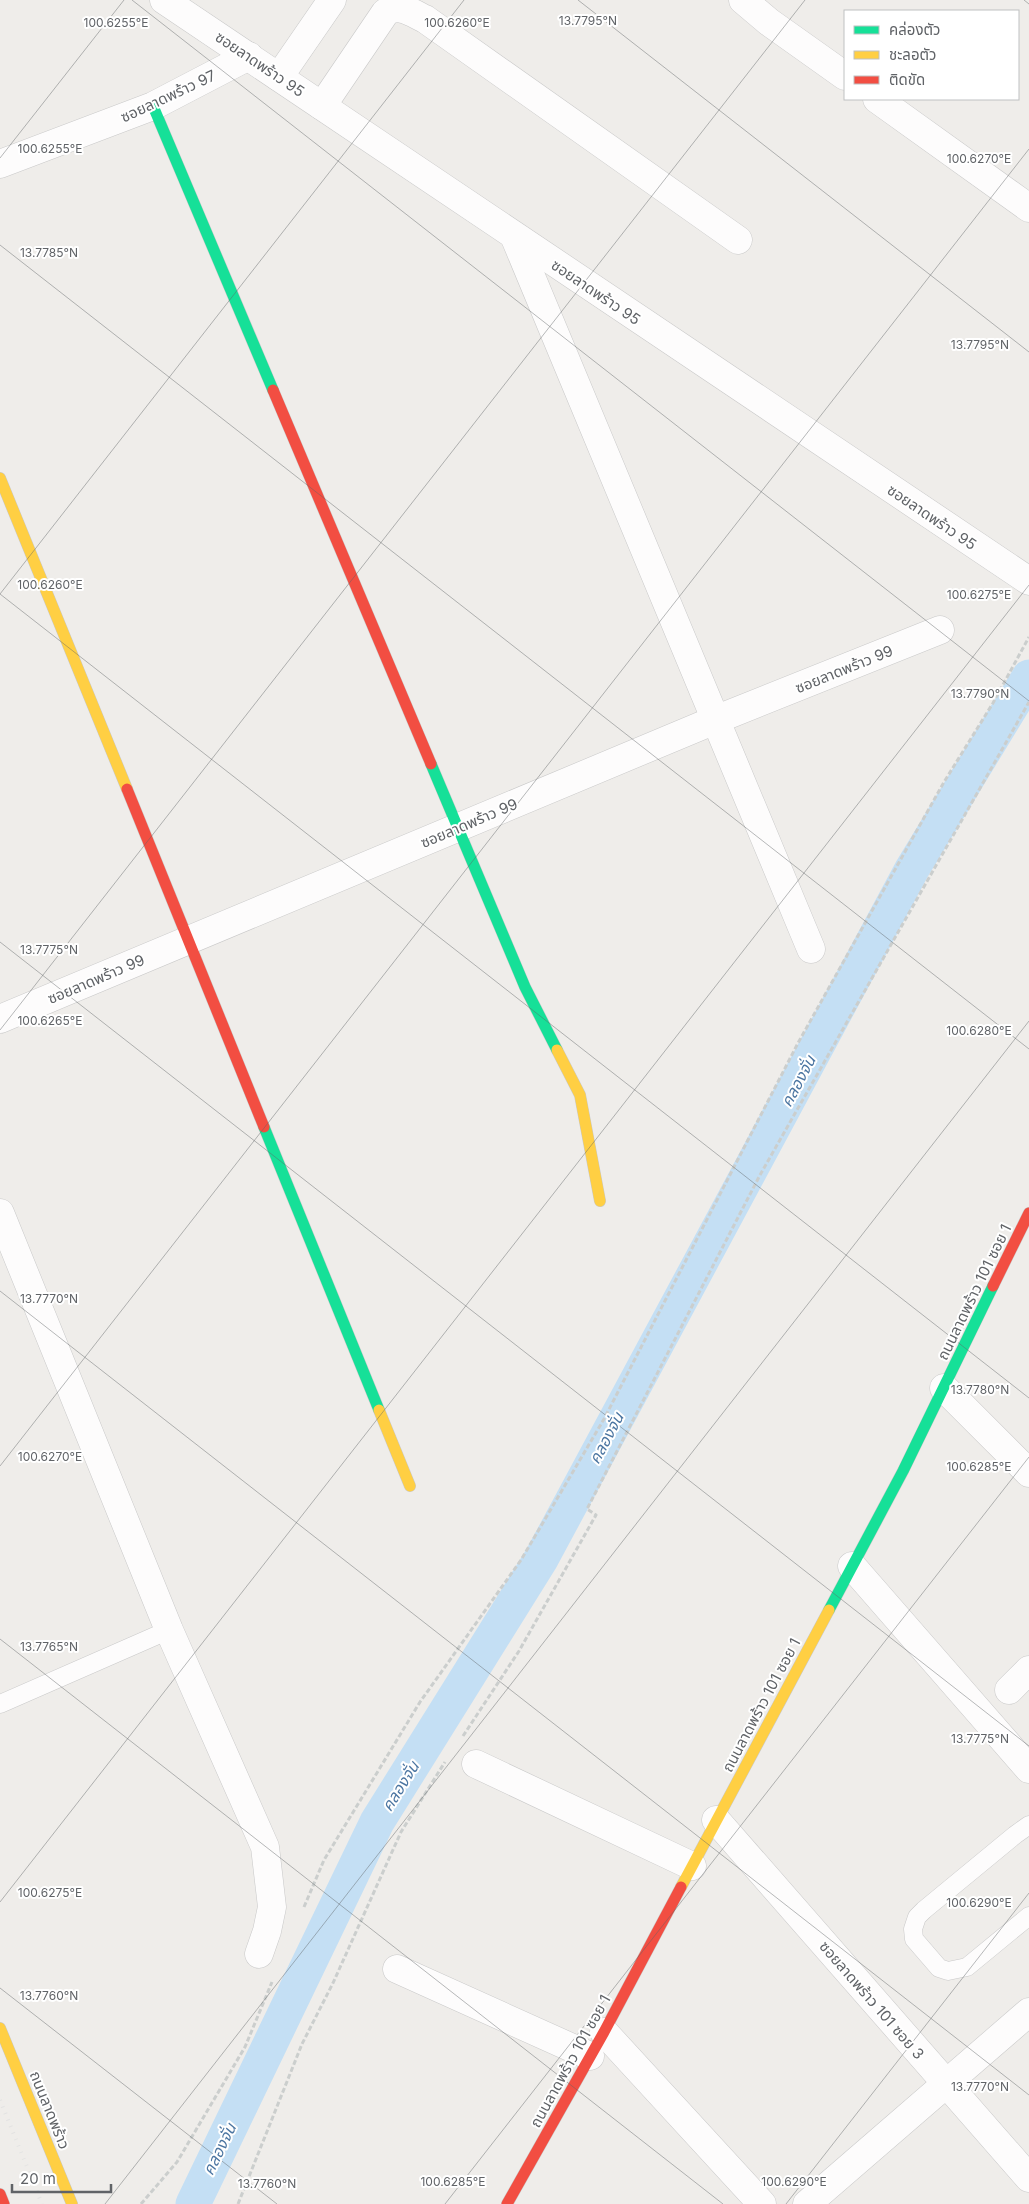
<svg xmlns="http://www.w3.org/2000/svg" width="1029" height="2204" font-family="Inter,'Noto Sans Thai',sans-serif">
<rect width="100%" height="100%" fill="#efedea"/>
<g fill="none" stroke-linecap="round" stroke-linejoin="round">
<!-- canal -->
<polyline stroke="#c4dff4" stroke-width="35" points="193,2204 377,1822 541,1559 912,869 1029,677"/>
<defs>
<g id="lane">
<polyline points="0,1704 169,1630"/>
<polyline points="1029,1825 1015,1835 924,1910 917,1917 913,1929 914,1939 939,1968 948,1971 967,1967 1029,1916"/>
</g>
<g id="street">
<polyline points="164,0 1029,581"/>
<polyline points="743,0 769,22 845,76"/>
<polyline points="279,77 332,0"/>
<polyline points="877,99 1029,208"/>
<path d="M 322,106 L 385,13 C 398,2 412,13 425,19 L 738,240"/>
<polyline points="0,164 153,106 249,56"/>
<polyline points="515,238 811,949"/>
<polyline points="0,1019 715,720 940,630"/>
<polyline points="0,1213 169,1630 265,1847 272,1907 267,1931 259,1954"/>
<polyline points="944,1388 1029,1473"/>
<polyline points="852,1566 1029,1769"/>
<polyline points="1009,1690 1029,1670"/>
<polyline points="476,1764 692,1866"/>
<polyline points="716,1820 1029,2178"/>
<polyline points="397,1969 590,2056"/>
<polyline points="604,2032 762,2204"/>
<polyline points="807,2204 1029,2012"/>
</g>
<g id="fast">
<polyline points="153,106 273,390"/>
<polyline points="431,764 525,987 557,1050"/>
<polyline points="264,1127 379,1410"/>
<polyline points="829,1610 903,1471 993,1286"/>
</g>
<g id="slow">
<polyline points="0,478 127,789"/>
<polyline points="557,1050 580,1095 600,1201"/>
<polyline points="379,1410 410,1486"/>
<polyline points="681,1887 829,1610"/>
<polyline points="0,2028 72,2204"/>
</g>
<g id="jam">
<polyline points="273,390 431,764"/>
<polyline points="127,789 264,1127"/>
<polyline points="993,1286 1029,1213"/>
<polyline points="0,2194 4,2204"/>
<polyline points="507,2204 604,2032 681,1887"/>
</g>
</defs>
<!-- lane casing -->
<use href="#lane" stroke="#c9c9c9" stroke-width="19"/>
<!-- street casing -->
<use href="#street" stroke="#c9c9c9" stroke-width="29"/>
<!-- fast casing -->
<use href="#fast" stroke="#c9c9c9" stroke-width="12"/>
<!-- slow casing -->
<use href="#slow" stroke="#c9c9c9" stroke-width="12"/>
<!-- jam casing -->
<use href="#jam" stroke="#c9c9c9" stroke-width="12"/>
<!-- path -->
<g stroke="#cbcecd" stroke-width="3" stroke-dasharray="5 2.5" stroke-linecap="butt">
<polyline points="463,1736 519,1651 596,1515 587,1509 760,1175 1029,702"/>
<polyline points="304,1907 324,1860 420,1702 521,1560 604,1419 798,1043 944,782 993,703 1029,637"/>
<polyline points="141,2204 177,2162 245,2047 272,1982"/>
<polyline points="238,2204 302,2044 333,1983 401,1832 445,1762"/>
</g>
<!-- lane -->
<use href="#lane" stroke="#fdfcfc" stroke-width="18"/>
<!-- street -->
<use href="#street" stroke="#fdfcfc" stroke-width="28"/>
<!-- fast -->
<use href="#fast" stroke="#16e098" stroke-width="11"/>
<!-- slow -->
<use href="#slow" stroke="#ffcf43" stroke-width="11"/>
<!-- jam -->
<use href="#jam" stroke="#f24e42" stroke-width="11"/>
<!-- rail -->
<polyline stroke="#e3e3e2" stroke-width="4" stroke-dasharray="1 6" stroke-linecap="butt" points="0,2100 42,2204"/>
</g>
<!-- ticks -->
<path fill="none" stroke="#606367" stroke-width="1" stroke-opacity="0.45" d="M 132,0 L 1029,701M 578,0 L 1029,352M 1024,0 L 1029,4M 0,158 L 124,0M 0,245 L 1029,1049M 0,594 L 464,0M 0,594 L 1029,1398M 0,942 L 1029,1746M 0,1030 L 805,0M 0,1291 L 1029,2095M 0,1466 L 1029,149M 0,1639 L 723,2204M 0,1902 L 1029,585M 0,1988 L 277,2204M 105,2204 L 1029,1021M 445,2204 L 1029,1457M 786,2204 L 1029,1893"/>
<g text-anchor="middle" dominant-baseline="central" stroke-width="4" stroke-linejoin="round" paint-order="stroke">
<!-- street labels -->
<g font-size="15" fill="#606367" stroke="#fff">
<text transform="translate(260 64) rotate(34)">ซอยลาดพร้าว 95</text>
<text transform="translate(168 96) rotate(-25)">ซอยลาดพร้าว 97</text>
<text transform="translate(596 292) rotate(34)">ซอยลาดพร้าว 95</text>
<text transform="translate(932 517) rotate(34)">ซอยลาดพร้าว 95</text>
<text transform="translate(844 669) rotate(-22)">ซอยลาดพร้าว 99</text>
<text transform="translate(469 823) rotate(-23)">ซอยลาดพร้าว 99</text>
<text transform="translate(96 979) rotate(-23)">ซอยลาดพร้าว 99</text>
<text transform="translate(974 1292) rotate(-64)">ถนนลาดพร้าว 101 ซอย 1</text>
<text transform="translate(761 1705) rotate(-62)">ถนนลาดพร้าว 101 ซอย 1</text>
<text transform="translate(872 2000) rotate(49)">ซอยลาดพร้าว 101 ซอย 3</text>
<text transform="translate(570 2061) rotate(-61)">ถนนลาดพร้าว 101 ซอย 1</text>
<text transform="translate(50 2110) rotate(68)">ถนนลาดพร้าว</text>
</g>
<!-- water labels -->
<g font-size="16" font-style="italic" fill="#4b75a1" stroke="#fff">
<text transform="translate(798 1081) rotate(-62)">คลองจั่น</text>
<text transform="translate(606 1438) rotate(-62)">คลองจั่น</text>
<text transform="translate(400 1786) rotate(-58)">คลองจั่น</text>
<text transform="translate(219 2149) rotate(-64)">คลองจั่น</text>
</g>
</g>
<g font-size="12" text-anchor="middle" fill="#606367" stroke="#fff" stroke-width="4" stroke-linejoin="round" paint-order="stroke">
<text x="588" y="25">13.7795°N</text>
<text x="116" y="27">100.6255°E</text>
<text x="457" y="27">100.6260°E</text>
<text x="50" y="153">100.6255°E</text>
<text x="979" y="163">100.6270°E</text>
<text x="49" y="257">13.7785°N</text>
<text x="980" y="349">13.7795°N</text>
<text x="50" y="589">100.6260°E</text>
<text x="979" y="599">100.6275°E</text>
<text x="980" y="698">13.7790°N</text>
<text x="49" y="954">13.7775°N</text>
<text x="50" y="1025">100.6265°E</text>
<text x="979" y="1035">100.6280°E</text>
<text x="49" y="1303">13.7770°N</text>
<text x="980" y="1394">13.7780°N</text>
<text x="50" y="1461">100.6270°E</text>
<text x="979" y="1471">100.6285°E</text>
<text x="49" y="1651">13.7765°N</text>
<text x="980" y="1743">13.7775°N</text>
<text x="50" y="1897">100.6275°E</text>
<text x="979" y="1907">100.6290°E</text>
<text x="49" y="2000">13.7760°N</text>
<text x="980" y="2091">13.7770°N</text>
<text x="453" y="2186">100.6285°E</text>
<text x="794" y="2186">100.6290°E</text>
<text x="267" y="2188">13.7760°N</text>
</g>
<!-- legend -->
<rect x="844" y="10" width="175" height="90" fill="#ffffff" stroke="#bfc1c2"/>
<rect x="854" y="26" width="25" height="8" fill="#16e098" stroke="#bfc1c2"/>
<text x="889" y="35" font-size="15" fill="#606367">คล่องตัว</text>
<rect x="854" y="51" width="25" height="8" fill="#ffcf43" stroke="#bfc1c2"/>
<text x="889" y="60" font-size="15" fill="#606367">ชะลอตัว</text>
<rect x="854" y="76" width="25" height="8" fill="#f24e42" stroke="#bfc1c2"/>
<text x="889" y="85" font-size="15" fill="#606367">ติดขัด</text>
<!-- scale -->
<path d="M12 2184v8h99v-8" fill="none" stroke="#606367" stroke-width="2.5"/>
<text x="20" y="2184" font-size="15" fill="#606367" stroke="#ffffff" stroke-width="4" paint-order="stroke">20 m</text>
</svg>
